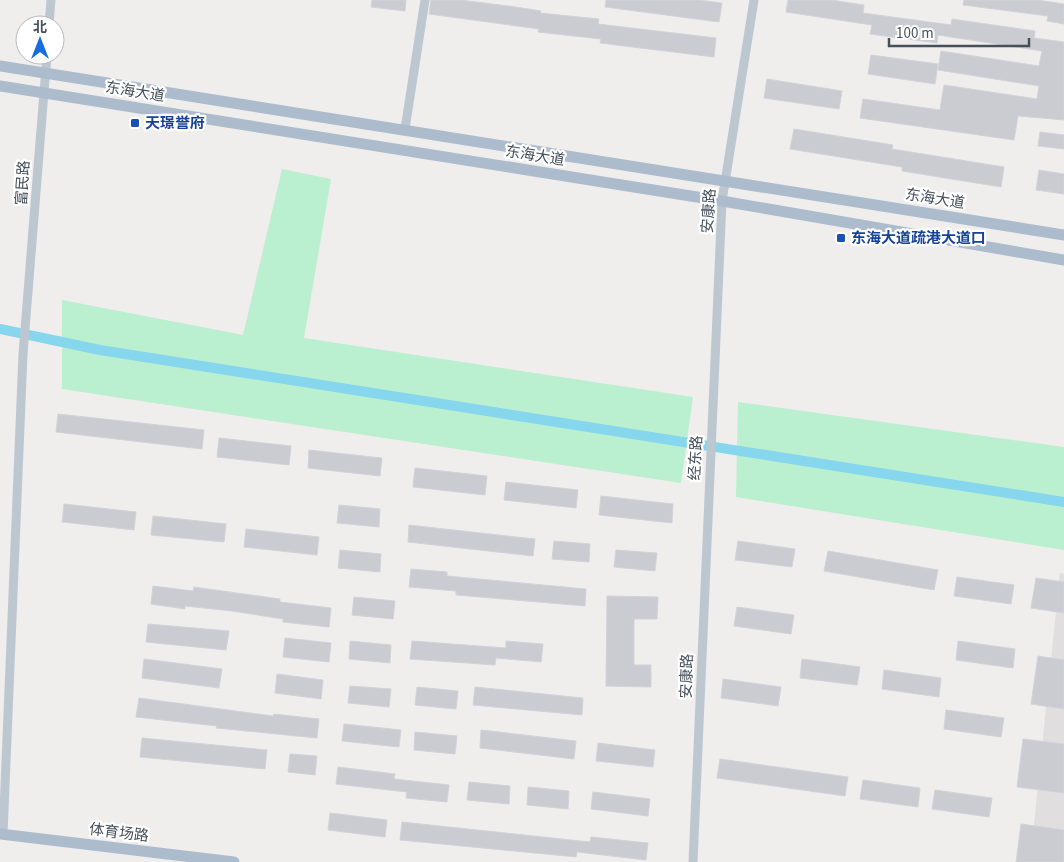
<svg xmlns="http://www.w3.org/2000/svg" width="1064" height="862" font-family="'Source Sans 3','Noto Sans SC',sans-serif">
<rect width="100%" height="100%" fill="#f0eded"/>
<!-- education -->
<polygon fill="#e1dedf" points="1060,573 1064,574 1064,862 1030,862"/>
<!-- green -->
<g fill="#baefcf">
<polygon points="282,169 331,179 304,338 693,397 681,483 62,389 62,300 243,335"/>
<polygon points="738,402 1064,447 1064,550 736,497"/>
</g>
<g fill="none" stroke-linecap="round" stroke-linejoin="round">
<!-- canal -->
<polyline stroke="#86d6ed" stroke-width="10" points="0,329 100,350 1064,502"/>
</g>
<!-- building -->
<g fill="#caccd2" stroke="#d1d3d9">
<polygon points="372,0 406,0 405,11 371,7"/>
<polygon points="431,0 461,0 516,7 541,11 540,13 599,19 598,24 716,38 714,57 600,43 601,39 538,32 539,29 429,14"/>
<polygon points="606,0 698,0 722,3 719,22 605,7"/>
<polygon points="788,0 831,0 864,5 863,13 951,25 952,19 1035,31 1034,38 1064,42 1064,120 1018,116 1014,140 860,118 863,99 940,110 944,85 1037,99 1039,86 938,70 941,51 1039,66 1042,51 938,35 937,43 870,34 872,25 786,12"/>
<polygon points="964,0 1037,0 1064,4 1064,24 1047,21 1048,16 963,5"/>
<polygon points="871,55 938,64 935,84 868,74"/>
<polygon points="767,79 842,91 839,109 764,98"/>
<polygon points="794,129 893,145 892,149 1004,167 1001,187 902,171 902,167 790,149"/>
<polygon points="1040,132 1064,135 1064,149 1038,146"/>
<polygon points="1039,170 1064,174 1064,194 1036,190"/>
<polygon points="58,414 204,430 202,449 56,432"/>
<polygon points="219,438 291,446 289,465 217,457"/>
<polygon points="309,450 382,458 380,476 308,468"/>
<polygon points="415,468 487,476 485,495 413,487"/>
<polygon points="506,482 578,490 576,508 504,500"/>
<polygon points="601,496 673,504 672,523 599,515"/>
<polygon points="64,504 136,512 134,530 62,522"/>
<polygon points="339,505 380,509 379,527 337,523"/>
<polygon points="153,516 226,524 224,542 151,535"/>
<polygon points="409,525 535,539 533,556 408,542"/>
<polygon points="246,529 319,537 317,555 244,547"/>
<polygon points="554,541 590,544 589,562 552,559"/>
<polygon points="738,541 795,549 792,567 735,560"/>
<polygon points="340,550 381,554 380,572 338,568"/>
<polygon points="616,550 657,553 655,571 614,567"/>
<polygon points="828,551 938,570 934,590 824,571"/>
<polygon points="411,569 447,572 447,576 586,589 585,606 456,595 456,591 409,587"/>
<polygon points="957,577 1014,585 1011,604 954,596"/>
<polygon points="1036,578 1064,582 1064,613 1031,608"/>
<polygon points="153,586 193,591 194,587 280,599 280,602 331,608 329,627 283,622 283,619 232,611 185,606 185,609 151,604"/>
<polygon points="607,596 658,597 657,619 634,619 634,665 651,665 651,687 606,686"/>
<polygon points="354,597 395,601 393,619 352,615"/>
<polygon points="737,607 794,615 791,634 734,626"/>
<polygon points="148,624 229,631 226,650 146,642"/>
<polygon points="285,638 331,643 329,662 283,657"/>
<polygon points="350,641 391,645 390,663 349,659"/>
<polygon points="412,641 506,648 506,641 543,644 541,662 496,658 495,665 410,659"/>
<polygon points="958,641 1015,649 1013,668 956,660"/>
<polygon points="1038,656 1064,660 1064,709 1031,704"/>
<polygon points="144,659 222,669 219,688 142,678"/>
<polygon points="802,659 860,667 857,685 800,678"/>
<polygon points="884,670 941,678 939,697 882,689"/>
<polygon points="277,674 323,680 321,699 275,693"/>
<polygon points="723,679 781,687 778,706 721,698"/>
<polygon points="350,686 391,689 389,707 348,703"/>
<polygon points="417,687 458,691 456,709 415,705"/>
<polygon points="475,687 583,698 582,715 473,705"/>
<polygon points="139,698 273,716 274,714 319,719 317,738 216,728 217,726 136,717"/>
<polygon points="946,710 1004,718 1001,737 944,729"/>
<polygon points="344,724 401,730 399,747 342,741"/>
<polygon points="481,730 576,741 574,759 480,748"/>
<polygon points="415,732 457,736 455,754 414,750"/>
<polygon points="142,738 267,750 265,769 140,757"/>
<polygon points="1023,739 1064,744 1064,793 1017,787"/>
<polygon points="598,743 655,750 653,767 596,761"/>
<polygon points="290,754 317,756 315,775 288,772"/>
<polygon points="720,759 848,777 845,796 717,778"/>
<polygon points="338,767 395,774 394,779 449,785 447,802 406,798 407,792 336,784"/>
<polygon points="863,780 920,788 918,807 860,799"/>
<polygon points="469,782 510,786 509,804 467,800"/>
<polygon points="528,787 569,791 568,809 527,805"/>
<polygon points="935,790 992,798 989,817 932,809"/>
<polygon points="593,792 650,799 648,816 591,809"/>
<polygon points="330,813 387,820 385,837 328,830"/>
<polygon points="402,822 590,842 591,837 648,843 646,860 577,852 576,857 400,840"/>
<polygon points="1021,824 1064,830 1064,862 1016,862"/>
</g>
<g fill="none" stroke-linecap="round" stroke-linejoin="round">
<!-- minor -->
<g stroke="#bdc7d0" stroke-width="9">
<polyline points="49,25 51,0"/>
<polyline points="405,129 425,0"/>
<polyline points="3,834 23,354 47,55"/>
<polyline points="693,862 722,201 754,0"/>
</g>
<!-- major -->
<g stroke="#acbccd" stroke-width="11">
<polyline points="0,66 1064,235"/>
<polyline points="0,86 722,201 1064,260"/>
<polyline points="0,834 234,862"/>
</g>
</g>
<!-- markers -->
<g fill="#1a4fb4" stroke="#fff" stroke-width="2">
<rect x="130" y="118" width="10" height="10" rx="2.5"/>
<rect x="836" y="233" width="10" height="10" rx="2.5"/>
</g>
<g text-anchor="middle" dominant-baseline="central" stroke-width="4.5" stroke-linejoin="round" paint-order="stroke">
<!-- street labels -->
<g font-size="15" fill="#45505b" stroke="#fff">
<text transform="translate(135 92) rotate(9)">东海大道</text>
<text transform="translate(535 156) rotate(9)">东海大道</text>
<text transform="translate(23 183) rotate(-86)">富民路</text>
<text transform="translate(935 199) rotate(9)">东海大道</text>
<text transform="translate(709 211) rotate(-86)">安康路</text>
<text transform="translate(696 458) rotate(-87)">经东路</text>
<text transform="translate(687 676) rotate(-88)">安康路</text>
<text transform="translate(119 833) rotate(7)">体育场路</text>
</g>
<!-- transit labels -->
<g font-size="15" font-weight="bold" fill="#164399" stroke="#fff" text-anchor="start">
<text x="145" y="123">天璟誉府</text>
<text x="851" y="238">东海大道疏港大道口</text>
</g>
</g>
<!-- north arrow -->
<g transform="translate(40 40)"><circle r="24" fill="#ffffff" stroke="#b5b9bd"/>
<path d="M0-4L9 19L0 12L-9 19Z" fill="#166ce1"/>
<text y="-8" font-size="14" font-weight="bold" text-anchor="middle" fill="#45505b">北</text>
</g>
<!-- scale -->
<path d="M889 38v8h140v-8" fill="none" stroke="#45505b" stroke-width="2.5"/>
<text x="896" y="38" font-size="15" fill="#45505b" stroke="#ffffff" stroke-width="4" paint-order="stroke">100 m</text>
</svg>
